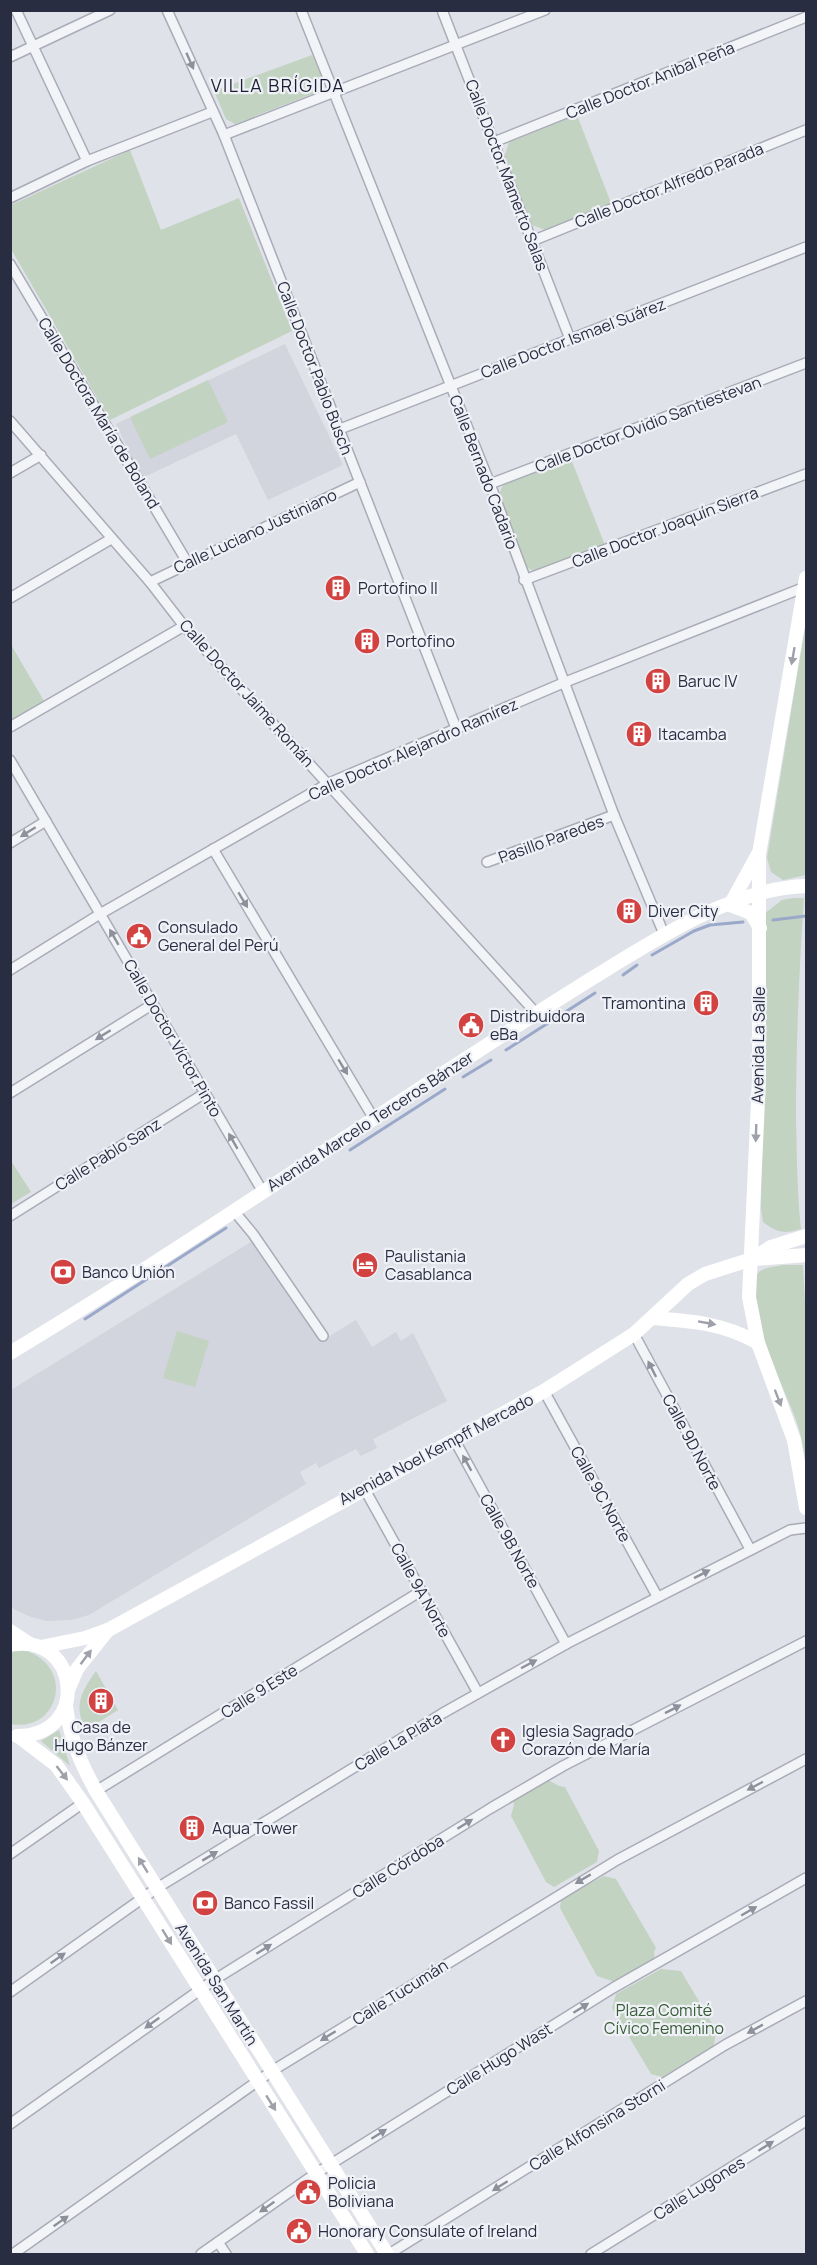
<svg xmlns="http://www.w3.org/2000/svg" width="817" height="2265" font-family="Manrope,sans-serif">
<rect width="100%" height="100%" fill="#e0e2e9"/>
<!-- built -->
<g fill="#d2d4de">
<polygon points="285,344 343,465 268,500 236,434 142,478 116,424"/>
<polygon points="254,1240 323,1340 356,1320 372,1347 396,1332 401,1341 413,1333 447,1401 373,1439 377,1448 361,1456 356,1449 319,1468 316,1463 300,1472 306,1484 89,1615 71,1620 47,1621 31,1617 15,1610 11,1606 11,1390"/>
</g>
<!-- green -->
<g fill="#c2d3c1">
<polygon points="312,55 323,80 317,92 235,124 226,119 214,91"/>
<polygon points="577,115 611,203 545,230 532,225 505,155 509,142"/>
<polygon points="130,150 161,230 239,198 292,331 110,420 11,249 11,205"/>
<polygon points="208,380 228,422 150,459 130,417"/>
<polygon points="571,459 605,545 538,570 531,570 527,567 499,494 503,485"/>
<polygon points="806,621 806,875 783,880 771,872 767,858"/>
<polygon points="10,643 44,701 11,720 10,720"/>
<path d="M 793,898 L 804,898 C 799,972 796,1045 796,1119 C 797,1156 797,1193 801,1229 C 783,1234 778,1233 763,1222 L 761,1208 L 764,914 L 782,900 Z"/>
<polygon points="10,1159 31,1192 11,1204 10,1204"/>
<path d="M 783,1265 L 803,1265 L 806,1320 L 806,1465 C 804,1450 801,1434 796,1420 C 786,1392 740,1298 757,1274 C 763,1267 774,1267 783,1265 Z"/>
<polygon points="177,1331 209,1341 195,1387 163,1378"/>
<path d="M 24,1650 C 77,1667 58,1733 11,1724 L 11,1651 Z"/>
<path d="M 96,1671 L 118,1710 L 86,1730 C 73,1706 81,1692 96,1671 Z"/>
<polygon points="59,1730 70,1766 41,1741"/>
<polygon points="548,1780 559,1786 565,1787 599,1851 597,1862 554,1887 546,1882 511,1816 514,1805 513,1800"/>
<polygon points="604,1876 616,1879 656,1948 654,1952 655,1961 615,1982 597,1976 560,1908 561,1899"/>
<polygon points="661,1969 681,1971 716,2030 714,2046 662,2077 651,2074 612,2008 616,1994"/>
</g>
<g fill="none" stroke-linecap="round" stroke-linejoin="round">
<!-- stream -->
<g stroke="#9aa9ca" stroke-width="3">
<polyline points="773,920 806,916"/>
<polyline points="652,955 694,931 710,925 743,922"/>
<polyline points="623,975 637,965"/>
<polyline points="506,1050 595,993"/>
<polyline points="463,1077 491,1060"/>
<polyline points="350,1150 445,1089"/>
<polyline points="85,1319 226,1228"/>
</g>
<defs>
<g id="street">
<polyline points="16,10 87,161"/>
<polyline points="167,10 224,135 456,728"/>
<polyline points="301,10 490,484 614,815 664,934"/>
<polyline points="442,10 570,339"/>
<polyline points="10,57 110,10"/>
<polyline points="224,135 545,10"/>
<polyline points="494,142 806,17"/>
<polyline points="10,198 87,161 212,112"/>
<polyline points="532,241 806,130"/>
<polyline points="10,264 187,562"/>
<polyline points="10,421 150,582 184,626 536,1013"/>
<polyline points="340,429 806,247"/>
<polyline points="10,473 41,455"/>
<polyline points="490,484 806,363"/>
<polyline points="524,580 806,474"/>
<polyline points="150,582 360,482"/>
<polyline points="10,598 111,539"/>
<polyline points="10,727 184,626"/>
<polyline points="10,760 263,1192"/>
<polyline points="10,843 46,821"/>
<polyline points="213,849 374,1119"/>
<polyline points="487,862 614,815"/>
<polyline points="10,970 100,914 329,783 563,683 805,587"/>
<polyline points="10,1093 153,1004"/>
<polyline points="234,1211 253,1234 323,1336"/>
<polyline points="10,1216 205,1093"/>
<polyline points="634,1334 750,1549"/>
<polyline points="544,1391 657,1596"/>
<polyline points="454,1439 566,1644"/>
<polyline points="364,1488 478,1693"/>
<polyline points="96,1791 421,1591"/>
<polyline points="10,1854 83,1803"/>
<polyline points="10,1992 157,1888 443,1713 566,1644 790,1530 806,1528"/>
<polyline points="10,2124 214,1980 491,1808 563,1766 806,1641"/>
<polyline points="218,2242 226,2254"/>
<polyline points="13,2254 272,2071 617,1860 806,1759"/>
<polyline points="201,2254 315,2174 613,1988 806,1878"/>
<polyline points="389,2254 725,2045 806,2001"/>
<polyline points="591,2254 806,2121"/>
</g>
</defs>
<!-- street casing -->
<use href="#street" stroke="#a9acb7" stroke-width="12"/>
<!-- street -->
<use href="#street" stroke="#f3f4f7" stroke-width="9"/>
<!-- secondary -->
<g stroke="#fff" stroke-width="14">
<polyline points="806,578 759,854 759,1079 749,1297 758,1343 794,1440 806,1508"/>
<polyline points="730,905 758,854"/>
<polyline points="730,905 751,913 760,928"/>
<polyline points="754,1259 806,1255"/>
<path d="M 652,1318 C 690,1321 724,1323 758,1343"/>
<path d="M 10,1353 C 146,1271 278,1182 410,1095 C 470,1056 530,1017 591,979 C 653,941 732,888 806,886"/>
<polyline points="10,1631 30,1644"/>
<path d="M 10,1645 C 79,1631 92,1736 17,1736"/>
<polyline points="41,1647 85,1638 110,1629 544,1391 634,1334 688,1284 705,1274 752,1259 771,1247 806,1236"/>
<polyline points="69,1688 77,1669 108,1630"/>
<path d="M 66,1706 C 70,1738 80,1762 96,1791 L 387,2254"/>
<polyline points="18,1736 56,1765 83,1803 367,2254"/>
</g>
</g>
<!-- one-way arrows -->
<defs><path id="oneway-solid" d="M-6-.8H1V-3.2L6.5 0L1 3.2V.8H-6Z" transform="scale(1.5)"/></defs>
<g fill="#8e909c">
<use href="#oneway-solid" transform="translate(190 61) rotate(66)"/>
<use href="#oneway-solid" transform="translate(28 832) rotate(148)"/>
<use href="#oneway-solid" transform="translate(243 900) rotate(59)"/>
<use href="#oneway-solid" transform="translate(114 937) rotate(-120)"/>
<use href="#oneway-solid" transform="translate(103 1035) rotate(148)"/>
<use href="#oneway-solid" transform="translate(343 1067) rotate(59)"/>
<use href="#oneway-solid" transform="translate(233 1141) rotate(-120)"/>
<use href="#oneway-solid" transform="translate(652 1369) rotate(-117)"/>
<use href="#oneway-solid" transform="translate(467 1463) rotate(-119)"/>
<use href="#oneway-solid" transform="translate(702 1574) rotate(-27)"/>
<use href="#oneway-solid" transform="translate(529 1664) rotate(-28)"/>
<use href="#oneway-solid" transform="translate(673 1709) rotate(-27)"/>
<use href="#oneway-solid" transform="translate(755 1786) rotate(152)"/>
<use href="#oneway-solid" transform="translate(465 1824) rotate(-32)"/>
<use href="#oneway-solid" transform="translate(210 1856) rotate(-31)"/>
<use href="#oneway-solid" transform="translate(583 1879) rotate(149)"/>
<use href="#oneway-solid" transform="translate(749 1911) rotate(-30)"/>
<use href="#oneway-solid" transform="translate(264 1949) rotate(-32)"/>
<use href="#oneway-solid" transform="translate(58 1958) rotate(-35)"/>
<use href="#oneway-solid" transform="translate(581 2008) rotate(-32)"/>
<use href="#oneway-solid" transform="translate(152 2023) rotate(144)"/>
<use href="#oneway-solid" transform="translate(755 2029) rotate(151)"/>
<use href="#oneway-solid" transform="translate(328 2036) rotate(148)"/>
<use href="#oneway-solid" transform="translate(379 2134) rotate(-32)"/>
<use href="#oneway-solid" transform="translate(766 2146) rotate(-32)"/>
<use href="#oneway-solid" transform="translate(500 2186) rotate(148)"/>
<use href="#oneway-solid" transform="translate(267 2207) rotate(145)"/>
<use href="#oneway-solid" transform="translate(61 2221) rotate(-35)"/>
</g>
<g fill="#9ea0aa">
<use href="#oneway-solid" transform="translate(793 656) rotate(100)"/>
<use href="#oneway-solid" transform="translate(756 1133) rotate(92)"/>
<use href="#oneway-solid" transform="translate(707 1323) rotate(10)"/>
<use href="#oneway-solid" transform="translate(778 1398) rotate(69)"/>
<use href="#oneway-solid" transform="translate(86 1657) rotate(-53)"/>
<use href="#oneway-solid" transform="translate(62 1773) rotate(52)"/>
<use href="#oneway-solid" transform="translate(143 1865) rotate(-122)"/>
<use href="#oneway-solid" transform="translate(167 1937) rotate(58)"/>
<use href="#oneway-solid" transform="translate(271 2103) rotate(58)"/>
</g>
<!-- icons -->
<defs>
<symbol id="building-disc" viewBox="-11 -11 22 22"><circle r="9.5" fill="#d24241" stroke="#eff1f7"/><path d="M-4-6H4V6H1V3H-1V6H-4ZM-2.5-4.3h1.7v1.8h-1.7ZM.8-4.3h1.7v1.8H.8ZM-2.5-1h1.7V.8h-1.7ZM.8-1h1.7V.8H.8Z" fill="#fff"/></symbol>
<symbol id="civic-disc" viewBox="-11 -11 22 22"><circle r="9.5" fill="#d24241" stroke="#eff1f7"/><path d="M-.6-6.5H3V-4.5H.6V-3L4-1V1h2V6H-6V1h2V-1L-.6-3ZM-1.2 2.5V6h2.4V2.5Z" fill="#fff"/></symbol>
<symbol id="hotel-disc" viewBox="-11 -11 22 22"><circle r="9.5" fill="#d24241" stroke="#eff1f7"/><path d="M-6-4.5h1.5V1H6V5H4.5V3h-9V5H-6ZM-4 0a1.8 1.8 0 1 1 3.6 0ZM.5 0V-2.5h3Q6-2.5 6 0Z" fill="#fff"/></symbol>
<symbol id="bank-disc" viewBox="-11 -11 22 22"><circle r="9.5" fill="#d24241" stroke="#eff1f7"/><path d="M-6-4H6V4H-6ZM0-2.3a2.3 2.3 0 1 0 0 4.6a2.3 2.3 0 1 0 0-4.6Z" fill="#fff"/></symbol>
<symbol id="church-disc" viewBox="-11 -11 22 22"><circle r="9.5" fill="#d24241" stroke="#eff1f7"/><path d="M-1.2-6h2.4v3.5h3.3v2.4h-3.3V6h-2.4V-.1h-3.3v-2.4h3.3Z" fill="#fff"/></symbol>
</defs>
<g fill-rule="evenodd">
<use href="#building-disc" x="323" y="573" width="30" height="30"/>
<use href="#building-disc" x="352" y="626" width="30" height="30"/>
<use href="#building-disc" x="643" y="666" width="30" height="30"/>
<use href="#building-disc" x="624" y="719" width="30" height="30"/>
<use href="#building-disc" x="614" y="896" width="30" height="30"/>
<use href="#civic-disc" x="124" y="921" width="30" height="30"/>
<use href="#building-disc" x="691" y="988" width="30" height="30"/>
<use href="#civic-disc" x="456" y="1010" width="30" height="30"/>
<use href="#hotel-disc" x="350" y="1250" width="30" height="30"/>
<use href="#bank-disc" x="48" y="1257" width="30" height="30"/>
<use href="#building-disc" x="86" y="1686" width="30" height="30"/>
<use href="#church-disc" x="488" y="1725" width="30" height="30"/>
<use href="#building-disc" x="177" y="1813" width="30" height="30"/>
<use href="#bank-disc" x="190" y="1888" width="30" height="30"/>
<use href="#civic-disc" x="293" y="2177" width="30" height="30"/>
<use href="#civic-disc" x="284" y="2216" width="30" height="30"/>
</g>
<g text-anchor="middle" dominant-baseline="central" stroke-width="4.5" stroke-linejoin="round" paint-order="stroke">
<!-- street labels -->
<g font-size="16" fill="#282d41" stroke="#eff1f7">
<text transform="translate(650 80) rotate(-22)">Calle Doctor Anibal Peña</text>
<text transform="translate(507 175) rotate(69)">Calle Doctor Mamerto Salas</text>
<text transform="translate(669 185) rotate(-22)">Calle Doctor Alfredo Parada</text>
<text transform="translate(573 338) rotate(-21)">Calle Doctor Ismael Suárez</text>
<text transform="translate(315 368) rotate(69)">Calle Doctor Pablo Busch</text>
<text transform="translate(99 413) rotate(59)">Calle Doctora María de Boland</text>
<text transform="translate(648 424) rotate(-21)">Calle Doctor Ovidio Santiestevan</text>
<text transform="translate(484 472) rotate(69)">Calle Bernado Cadario</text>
<text transform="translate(665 527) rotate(-21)">Calle Doctor Joaquín Sierra</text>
<text transform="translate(255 531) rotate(-25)">Calle Luciano Justiniano</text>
<text transform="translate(247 693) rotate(48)">Calle Doctor Jaime Román</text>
<text transform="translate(413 749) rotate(-24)">Calle Doctor Alejandro Ramírez</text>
<text transform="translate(551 839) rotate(-20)">Pasillo Paredes</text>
<text transform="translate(173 1038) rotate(60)">Calle Doctor Víctor Pinto</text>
<text transform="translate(758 1045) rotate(-89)">Avenida La Salle</text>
<text transform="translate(370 1121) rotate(-33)">Avenida Marcelo Terceros Bánzer</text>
<text transform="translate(108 1154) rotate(-32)">Calle Pablo Sanz</text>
<text transform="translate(692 1442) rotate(62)">Calle 9D Norte</text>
<text transform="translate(436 1449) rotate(-28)">Avenida Noel Kempff Mercado</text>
<text transform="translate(601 1494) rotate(61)">Calle 9C Norte</text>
<text transform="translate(510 1541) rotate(61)">Calle 9B Norte</text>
<text transform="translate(421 1590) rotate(61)">Calle 9A Norte</text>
<text transform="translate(259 1691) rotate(-32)">Calle 9 Este</text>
<text transform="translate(398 1741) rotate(-31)">Calle La Plata</text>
<text transform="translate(398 1866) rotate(-32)">Calle Córdoba</text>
<text transform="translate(217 1984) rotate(58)">Avenida San Martín</text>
<text transform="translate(400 1992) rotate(-32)">Calle Tucumán</text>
<text transform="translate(499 2059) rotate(-32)">Calle Hugo Wast</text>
<text transform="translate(597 2125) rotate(-32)">Calle Alfonsina Storni</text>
<text transform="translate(699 2188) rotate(-32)">Calle Lugones</text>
</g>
<!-- poi labels -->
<g font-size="16" fill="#282d41" stroke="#eff1f7" text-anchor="start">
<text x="358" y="588">Portofino II</text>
<text x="386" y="641">Portofino</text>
<text x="678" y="681">Baruc IV</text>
<text x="658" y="734">Itacamba</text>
<text x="648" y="911">Diver City</text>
<text x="158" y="927">Consulado<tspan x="158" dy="18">General del Perú</tspan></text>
<text x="686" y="1003" text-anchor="end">Tramontina</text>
<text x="490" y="1016">Distribuidora<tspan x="490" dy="18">eBa</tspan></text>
<text x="385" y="1256">Paulistania<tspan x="385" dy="18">Casablanca</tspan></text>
<text x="82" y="1272">Banco Unión</text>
<text x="101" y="1727" text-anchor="middle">Casa de<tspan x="101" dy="18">Hugo Bánzer</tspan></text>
<text x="522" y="1731">Iglesia Sagrado<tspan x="522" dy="18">Corazón de María</tspan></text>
<text x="212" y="1828">Aqua Tower</text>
<text x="224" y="1903">Banco Fassil</text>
<text x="328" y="2183">Policia<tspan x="328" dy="18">Boliviana</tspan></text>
<text x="318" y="2231">Honorary Consulate of Ireland</text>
</g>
<!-- park labels -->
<g font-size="16" fill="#365d35" stroke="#eff1f7">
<text x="664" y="2010">Plaza Comité<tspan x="664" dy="18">Cívico Femenino</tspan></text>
</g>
<!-- neighbourhood labels -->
<g font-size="18" letter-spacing="1.5" fill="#1a1e32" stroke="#eff1f7">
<text x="278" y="85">VILLA BRÍGIDA</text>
</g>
</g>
<!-- border -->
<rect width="817" height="2265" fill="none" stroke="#282d41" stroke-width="24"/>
</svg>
